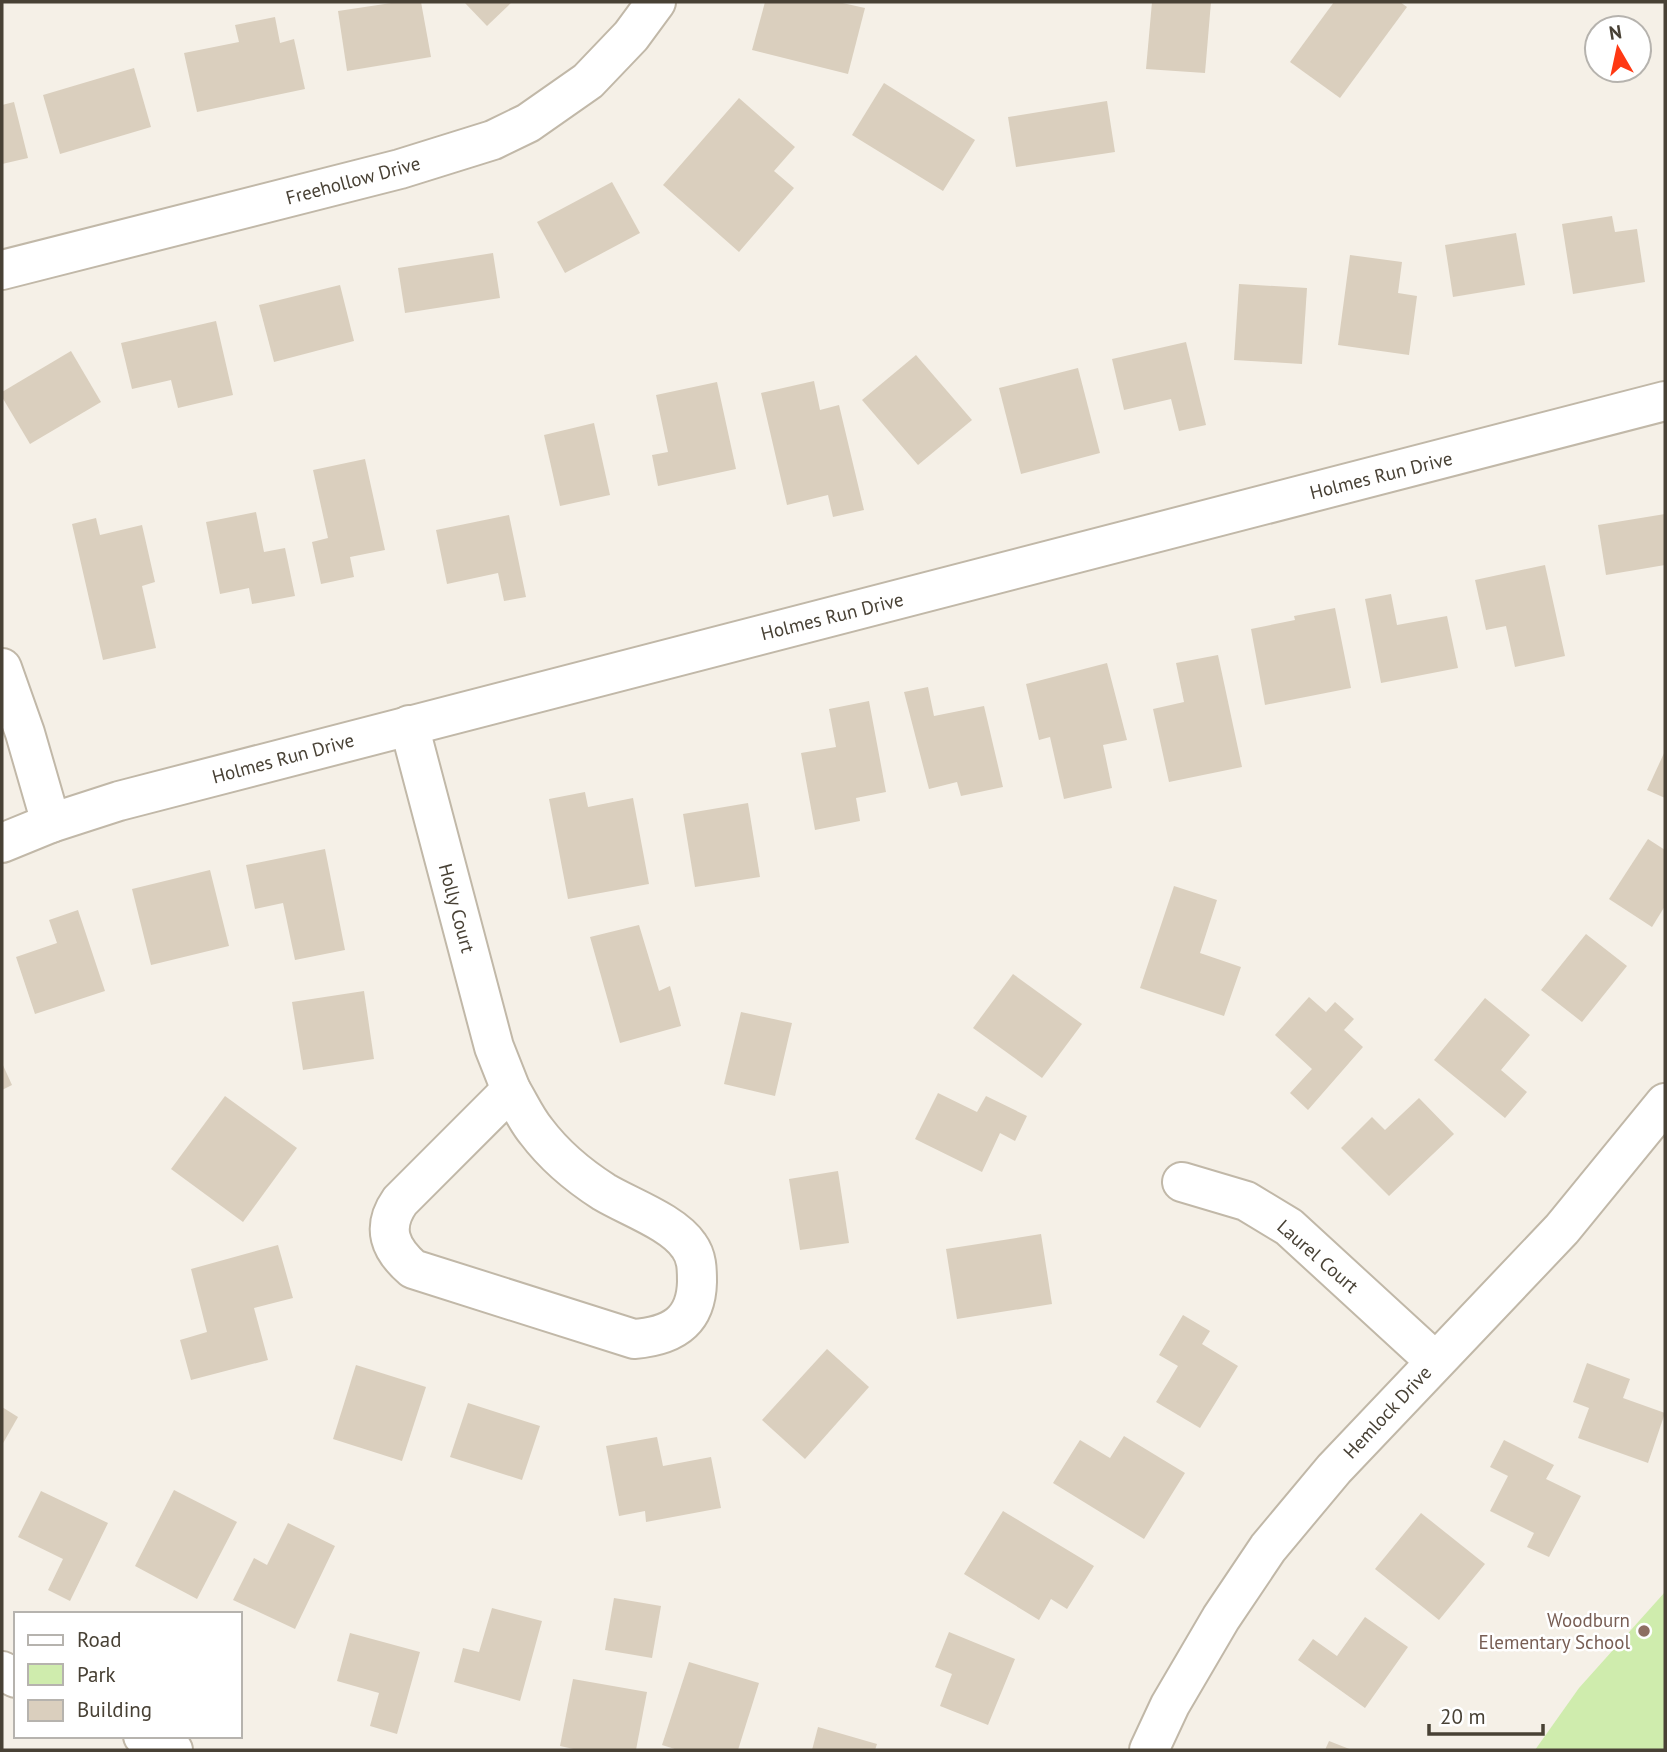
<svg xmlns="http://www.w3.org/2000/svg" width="1667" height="1752" font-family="'PT Sans',sans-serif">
<rect width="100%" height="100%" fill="#f5f0e7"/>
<!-- green -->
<polygon fill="#cfecad" points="1665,1592 1665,1750 1535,1750 1579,1688"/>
<!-- building -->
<g fill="#dacfbe">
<polygon points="398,2 421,2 431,57 347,71 338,11"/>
<polygon points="464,2 512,2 487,26"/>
<polygon points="765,2 838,2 865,8 848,74 752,50"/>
<polygon points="1152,2 1211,2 1205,73 1146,69"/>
<polygon points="1334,2 1400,2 1407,7 1340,98 1290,62"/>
<polygon points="275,17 280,43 294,39 305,89 197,112 184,53 239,42 235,25"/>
<polygon points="134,68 151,127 60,154 43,95"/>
<polygon points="884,83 975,140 943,191 852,135"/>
<polygon points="739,98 795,147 774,171 794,188 739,252 663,185"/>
<polygon points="1107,101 1115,152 1016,167 1008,117"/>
<polygon points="14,102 28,158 2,164 2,105"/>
<polygon points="612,182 640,233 565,273 537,222"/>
<polygon points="1612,216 1615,232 1637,229 1645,282 1573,294 1562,224"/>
<polygon points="1516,233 1525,285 1453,297 1445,245"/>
<polygon points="493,253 500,298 405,313 398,268"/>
<polygon points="1350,255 1402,262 1398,293 1417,296 1409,355 1338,345"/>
<polygon points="1239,284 1307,288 1302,364 1234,360"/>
<polygon points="340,285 354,341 274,362 259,305"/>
<polygon points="216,321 233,395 178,408 171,380 132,389 121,343"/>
<polygon points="1186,342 1206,425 1179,431 1171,399 1124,410 1112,359"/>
<polygon points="71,351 101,402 30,444 2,397 2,392"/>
<polygon points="916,355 972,420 918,465 862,400"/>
<polygon points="1078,368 1100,453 1021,474 999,388"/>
<polygon points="814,381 820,410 839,405 864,510 833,517 828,495 787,505 761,393"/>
<polygon points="717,382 736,469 658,486 652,455 668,452 656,395"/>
<polygon points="594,423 610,495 560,506 544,435"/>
<polygon points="365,459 385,550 350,557 354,577 321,584 312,542 328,538 313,470"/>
<polygon points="256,512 264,552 285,548 295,596 252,604 249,588 220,594 206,522"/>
<polygon points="1665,514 1665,565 1606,575 1598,525"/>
<polygon points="509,515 526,597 504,601 498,573 447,584 436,530"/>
<polygon points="96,518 100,535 142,525 155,582 142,586 156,648 103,660 72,524"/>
<polygon points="1545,565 1565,656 1515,667 1506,626 1486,630 1475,580"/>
<polygon points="1391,594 1397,625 1447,616 1458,668 1381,683 1365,599"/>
<polygon points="1335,608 1351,688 1265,705 1251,629 1295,620 1294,616"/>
<polygon points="1218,655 1242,767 1169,782 1153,709 1184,702 1176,663"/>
<polygon points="1107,663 1127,740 1103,745 1112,788 1064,799 1050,737 1039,740 1026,684"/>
<polygon points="928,687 934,716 984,706 1003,787 961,796 957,782 929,789 904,692"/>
<polygon points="869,701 886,792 856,798 860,821 815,830 801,753 836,747 829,709"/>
<polygon points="1665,751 1665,798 1647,790"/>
<polygon points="585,792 588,807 633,798 649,884 568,899 549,799"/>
<polygon points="748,803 760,877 695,887 683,814"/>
<polygon points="1648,839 1665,850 1665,906 1652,927 1609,899"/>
<polygon points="325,849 345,950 295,960 283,903 255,909 246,865"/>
<polygon points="210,870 229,946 151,965 132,889"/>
<polygon points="1174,886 1217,900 1200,953 1241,967 1224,1016 1140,988"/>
<polygon points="78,910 105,991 35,1014 16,957 57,943 49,920"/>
<polygon points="639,925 659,991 670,986 681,1026 620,1043 590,937"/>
<polygon points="1586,934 1627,966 1582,1022 1541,990"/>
<polygon points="1013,974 1082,1024 1042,1078 973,1028"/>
<polygon points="364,991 374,1059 303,1070 292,1002"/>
<polygon points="1309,997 1326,1012 1335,1002 1354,1019 1344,1030 1363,1047 1308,1110 1290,1093 1312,1069 1275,1035"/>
<polygon points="1485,998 1530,1035 1501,1070 1527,1092 1505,1118 1434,1060"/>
<polygon points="741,1012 792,1023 775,1096 724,1084"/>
<polygon points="2,1063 12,1085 2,1090"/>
<polygon points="938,1093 977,1112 986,1096 1027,1116 1015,1141 1000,1133 982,1172 915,1139"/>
<polygon points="225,1096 297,1148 243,1222 171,1169"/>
<polygon points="1419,1098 1454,1134 1389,1196 1341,1148 1372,1117 1385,1130"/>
<polygon points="838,1171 849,1243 800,1250 789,1179"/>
<polygon points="1041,1234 1052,1304 957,1319 946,1249"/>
<polygon points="278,1245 293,1298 254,1308 268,1360 191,1380 180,1340 207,1332 191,1269"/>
<polygon points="1183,1315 1210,1331 1202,1344 1238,1366 1200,1428 1156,1402 1178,1366 1159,1355"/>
<polygon points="827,1349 869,1387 805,1459 762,1420"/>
<polygon points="1587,1363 1630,1379 1623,1398 1665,1413 1648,1463 1578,1438 1589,1408 1573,1402"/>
<polygon points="356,1365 426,1387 402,1461 333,1439"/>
<polygon points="468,1403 540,1426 522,1480 450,1457"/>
<polygon points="2,1407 18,1417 2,1445"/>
<polygon points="1124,1436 1185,1473 1144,1539 1053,1483 1080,1440 1110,1458"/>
<polygon points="657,1437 663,1466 711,1457 721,1508 646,1522 645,1511 619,1516 606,1446"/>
<polygon points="1504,1440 1554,1465 1546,1479 1581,1496 1549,1557 1527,1547 1534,1533 1490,1511 1508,1476 1490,1467"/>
<polygon points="174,1490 237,1522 197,1599 135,1566"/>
<polygon points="41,1491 108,1523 70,1601 48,1590 63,1559 18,1537"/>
<polygon points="1003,1511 1094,1566 1067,1609 1051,1599 1039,1620 964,1574"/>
<polygon points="1421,1513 1485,1564 1439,1620 1375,1569"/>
<polygon points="288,1523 335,1546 295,1629 233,1600 254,1558 267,1565"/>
<polygon points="614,1598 661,1606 652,1658 605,1650"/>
<polygon points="492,1608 542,1621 520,1701 454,1682 463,1648 479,1652"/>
<polygon points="1365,1617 1408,1647 1365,1708 1298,1660 1313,1639 1337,1656"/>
<polygon points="949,1632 1015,1659 988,1725 940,1706 952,1674 935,1667"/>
<polygon points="350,1633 420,1652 397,1734 370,1726 379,1693 337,1681"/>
<polygon points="689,1662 759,1683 738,1750 678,1750 662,1745"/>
<polygon points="573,1679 647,1692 636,1750 578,1750 560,1746"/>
<polygon points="818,1727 877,1744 875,1750 812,1750"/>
<polygon points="1329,1741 1352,1750 1325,1750"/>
</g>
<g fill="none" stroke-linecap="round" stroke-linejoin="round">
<defs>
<g id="minor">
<polyline points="2,270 400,169 493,140 528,123 588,81 631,36 656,2"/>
<polyline points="2,668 25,733 51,823"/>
<polyline points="409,725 494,1047 511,1090"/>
<polyline points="2,843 51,823 119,801 1665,401"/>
<path d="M 511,1090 C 519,1103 526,1119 536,1131 C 554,1155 579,1176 604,1192 C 629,1207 673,1222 689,1246 C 697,1257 697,1269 697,1282 C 696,1323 671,1336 634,1339 L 413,1269 C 390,1249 381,1228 400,1201 Z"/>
<polyline points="1182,1182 1246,1201 1289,1227 1435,1361"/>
<polyline points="2,1671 16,1678"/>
<polyline points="143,1736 173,1750"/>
<polyline points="1149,1750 1170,1705 1221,1618 1268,1548 1334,1469 1562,1229 1665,1103"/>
</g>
</defs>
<!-- minor casing -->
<use href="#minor" stroke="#c1b8a8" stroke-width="42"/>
<!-- minor -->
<use href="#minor" stroke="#fff" stroke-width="38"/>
</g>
<!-- markers -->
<circle fill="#8d6e63" stroke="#fff" stroke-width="2.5" cx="1644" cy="1631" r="7"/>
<g text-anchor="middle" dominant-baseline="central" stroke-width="5" stroke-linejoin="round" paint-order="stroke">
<!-- street labels -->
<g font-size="19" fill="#484135" stroke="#fff">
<text transform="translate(353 180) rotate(-15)">Freehollow Drive</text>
<text transform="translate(1381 475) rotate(-14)">Holmes Run Drive</text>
<text transform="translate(832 616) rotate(-14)">Holmes Run Drive</text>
<text transform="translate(283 758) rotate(-15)">Holmes Run Drive</text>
<text transform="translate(457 908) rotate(75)">Holly Court</text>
<text transform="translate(1318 1256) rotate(41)">Laurel Court</text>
<text transform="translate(1387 1412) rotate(-47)">Hemlock Drive</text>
</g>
<!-- education labels -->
<g font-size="19" fill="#785e54" stroke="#fff" text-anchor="end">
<text x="1630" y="1620">Woodburn<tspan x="1630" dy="22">Elementary School</tspan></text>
</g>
</g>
<!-- border -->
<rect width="1667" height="1752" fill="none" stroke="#484135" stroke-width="7"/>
<!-- legend -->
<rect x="14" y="1612" width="228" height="126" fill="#ffffff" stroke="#b6b3ae" stroke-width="2"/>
<rect x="28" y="1635" width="35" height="10" fill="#ffffff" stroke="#b6b3ae" stroke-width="2"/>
<text x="77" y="1647" font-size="21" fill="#484135">Road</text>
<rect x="28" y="1664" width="35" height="21" fill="#cfecad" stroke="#b6b3ae" stroke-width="2"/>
<text x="77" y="1682" font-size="21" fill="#484135">Park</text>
<rect x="28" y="1700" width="35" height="21" fill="#dacfbe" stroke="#b6b3ae" stroke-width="2"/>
<text x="77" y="1717" font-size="21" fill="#484135">Building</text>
<!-- north arrow -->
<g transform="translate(1618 49) rotate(351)"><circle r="33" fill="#ffffff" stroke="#b6b3ae" stroke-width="2"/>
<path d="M0-5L12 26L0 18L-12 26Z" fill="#ff3813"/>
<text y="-10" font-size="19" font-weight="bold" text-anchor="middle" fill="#484135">N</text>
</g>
<!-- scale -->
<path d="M1429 1724v10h114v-10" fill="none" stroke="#484135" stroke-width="3.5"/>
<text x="1440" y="1724" font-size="21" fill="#484135" stroke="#ffffff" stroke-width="5" paint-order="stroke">20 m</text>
</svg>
